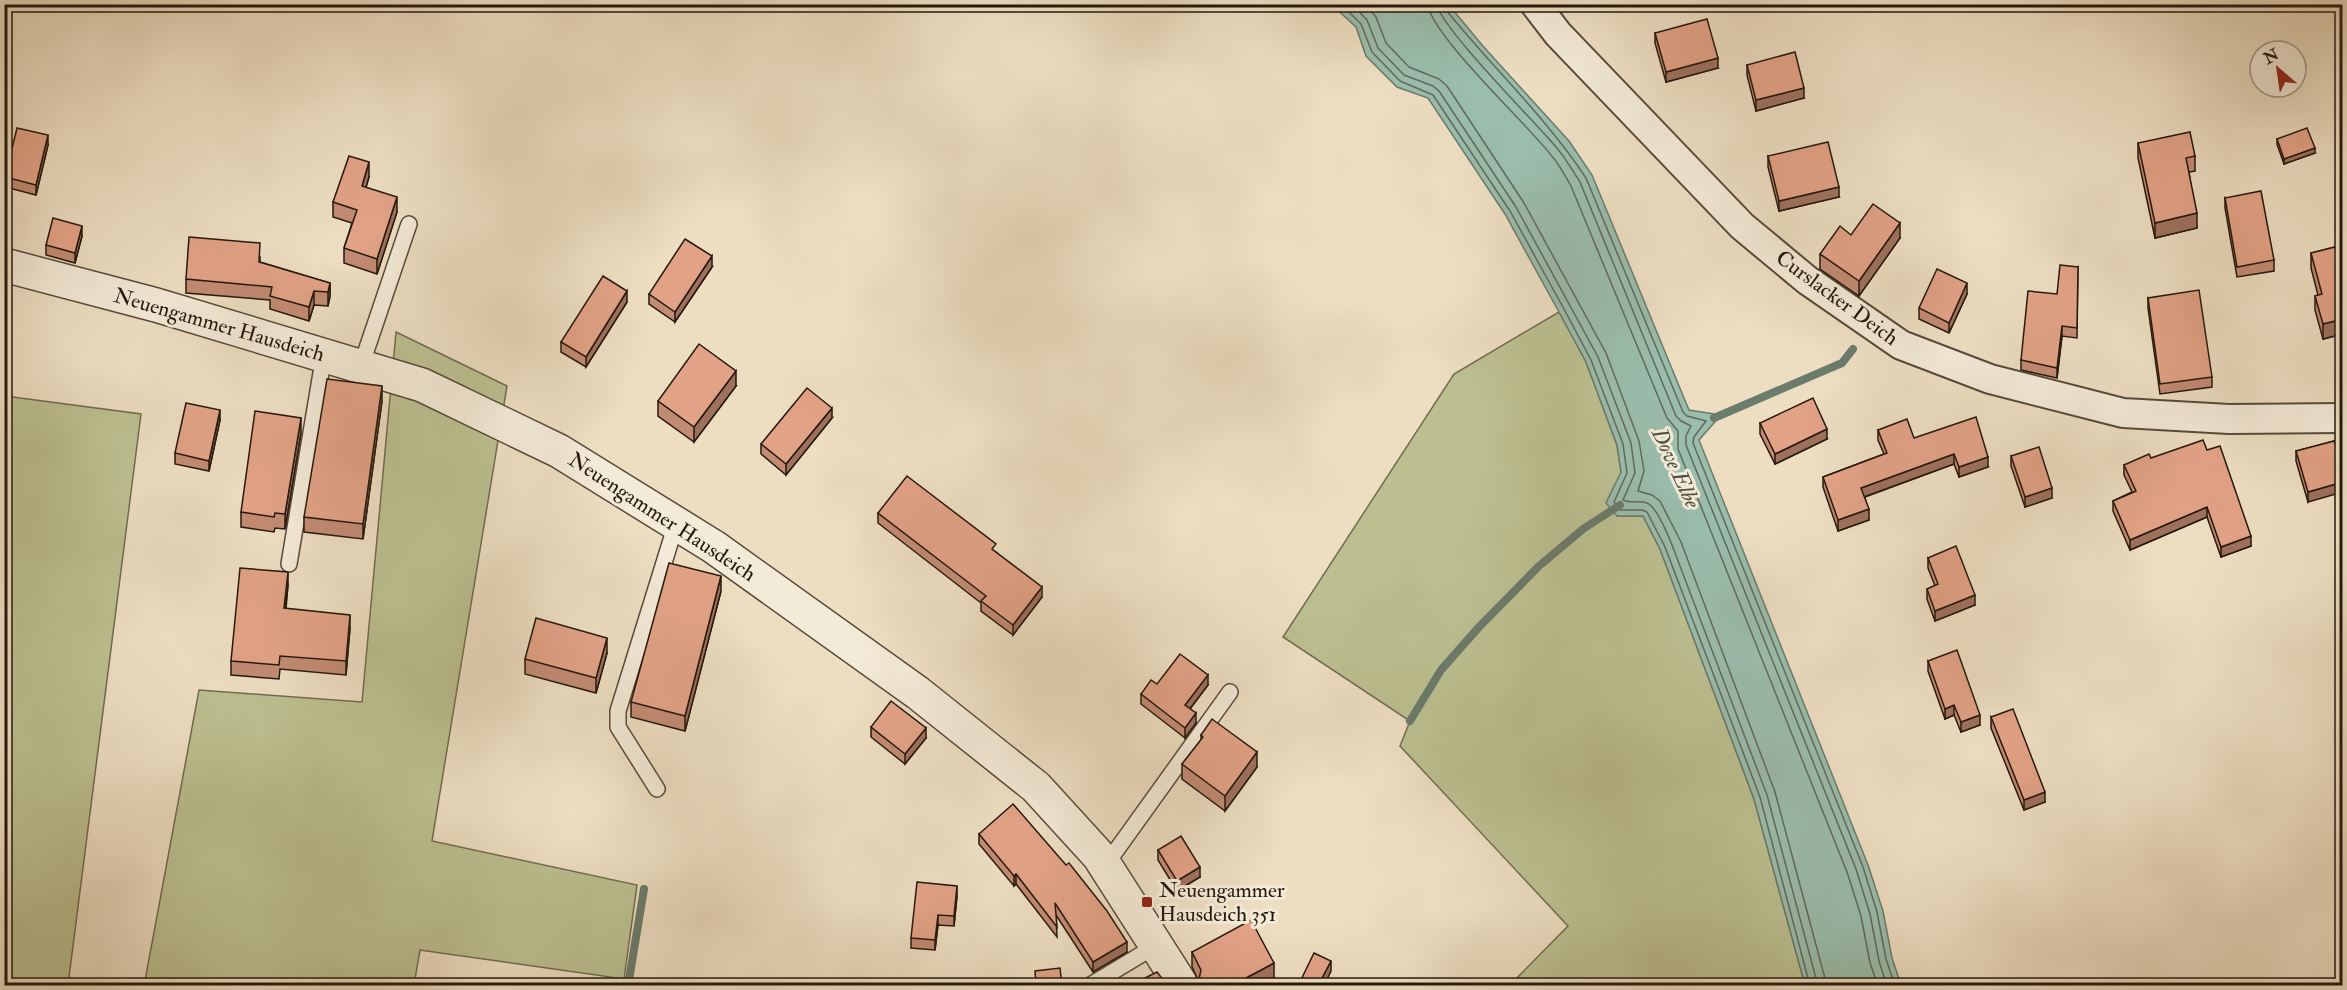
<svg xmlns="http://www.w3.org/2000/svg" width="2347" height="990" font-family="'IM FELL Double Pica',serif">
<rect width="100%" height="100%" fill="#eddec2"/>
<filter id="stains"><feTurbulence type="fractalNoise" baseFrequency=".00333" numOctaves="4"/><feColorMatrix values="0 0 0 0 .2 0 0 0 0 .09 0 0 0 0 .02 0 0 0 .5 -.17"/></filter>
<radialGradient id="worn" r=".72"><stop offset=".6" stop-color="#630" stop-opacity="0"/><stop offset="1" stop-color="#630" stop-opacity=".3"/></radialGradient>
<!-- green -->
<g fill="#bcc091" stroke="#706c4f" stroke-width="1.5">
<polygon points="1559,312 1586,362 1617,445 1621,472 1617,516 1643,516 1660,549 1754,799 1805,985 1510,985 1568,926 1400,746 1410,721 1283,637 1454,374"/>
<polygon points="396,332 507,386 432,841 637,885 624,979 420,950 414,985 144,986 199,690 362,702"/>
<polygon points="5,396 141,414 68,985 5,985"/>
</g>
<!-- water -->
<polygon fill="#9abdac" stroke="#6b7b6c" stroke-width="1.5" points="1332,5 1449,5 1482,45 1569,141 1592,175 1689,410 1721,415 1699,440 1868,865 1883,911 1892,958 1901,985 1805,985 1754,799 1660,549 1643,516 1617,516 1606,503 1621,472 1617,445 1586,362 1559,312 1505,214 1428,98 1397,87 1366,56 1356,27"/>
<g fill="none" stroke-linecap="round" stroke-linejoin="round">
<!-- shore -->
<g stroke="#606a5c" stroke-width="1.5">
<polyline points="1341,4 1361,24 1372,52 1400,81 1433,95 1510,211 1564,309 1591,360 1623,444 1627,473 1614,502 1620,510 1642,510 1647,512 1665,547 1760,797 1810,986"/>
<path d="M 1352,4 L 1367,20 L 1378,48 L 1404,75 L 1433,86 L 1439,91 L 1516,207 L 1598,357 L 1631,443 L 1635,473 L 1623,500 C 1631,504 1639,500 1647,503 C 1657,507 1668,535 1672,545 L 1767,795 L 1818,986"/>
<polyline points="1365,4 1376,17 1386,43 1409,67 1439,79 1447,86 1524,203 1606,353 1639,441 1644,471 1638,491 1652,495 1660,501 1681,542 1775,792 1827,986"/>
<path d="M 1428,4 C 1429,33 1529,126 1551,155 C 1559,164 1565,175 1571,186 L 1667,418 L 1678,431 L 1678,449 L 1847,872 L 1861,916 L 1870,963 L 1878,986"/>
<path d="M 1437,4 C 1439,26 1537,124 1556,147 C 1565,157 1572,170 1580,182 L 1676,416 L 1681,421 L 1691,426 L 1686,436 L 1686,445 L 1856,869 L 1870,914 L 1879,961 L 1887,986"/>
<path d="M 1445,4 L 1446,10 C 1492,67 1546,117 1586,178 L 1683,412 L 1687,416 L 1706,421 L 1694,437 L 1693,443 L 1863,867 L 1877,912 L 1886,959 L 1895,986"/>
</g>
<!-- stream -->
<g stroke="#6b7b6c" stroke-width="8">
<polyline points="1714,418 1842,363 1853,349"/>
<polyline points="1410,721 1441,670 1479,627 1539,566 1583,529 1620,505"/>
<polyline points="628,986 644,889"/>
</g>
<defs>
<g id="service">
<polyline points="361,366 409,224"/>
<polyline points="289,564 324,355"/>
<polyline points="657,789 618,727 618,711 676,524"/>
<polyline points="1105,866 1230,692"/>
<polyline points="1089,986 1157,945"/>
</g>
<polyline id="minor" points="1535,4 1558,34 1742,226 1807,280 1901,345 1990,379 2123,413 2229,419 2342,418"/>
<polyline id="tertiary" points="4,265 156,305 422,385 559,451 714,547 918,693 1036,787 1099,856 1182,986"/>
</defs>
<!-- service casing -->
<use href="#service" stroke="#574a3a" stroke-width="18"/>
<!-- minor casing -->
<use href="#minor" stroke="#574a3a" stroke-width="32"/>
<!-- tertiary casing -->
<use href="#tertiary" stroke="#574a3a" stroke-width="36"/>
<!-- service -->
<use href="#service" stroke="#f3ead7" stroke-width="15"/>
<!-- minor -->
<use href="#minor" stroke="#f3ead7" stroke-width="28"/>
<!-- tertiary -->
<use href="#tertiary" stroke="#f3ead7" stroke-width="33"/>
</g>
<!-- wall -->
<g fill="#c28b73" stroke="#25180d" stroke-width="1.5">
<polygon points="1655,33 1718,68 1666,82 1655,43"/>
<polygon points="1747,65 1804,98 1756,111 1747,75"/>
<polygon points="2277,139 2315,153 2284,164 2277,144"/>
<polygon points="2138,143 2195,156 2195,171 2189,172 2197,228 2155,238 2138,158"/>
<polygon points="48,145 36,195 5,187 5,177"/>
<polygon points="1768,156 1839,197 1779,211 1768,167"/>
<polygon points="369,177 366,187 397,212 377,274 344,263 344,248 352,223 333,217 333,202"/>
<polygon points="2225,198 2274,260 2274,271 2237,277 2225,208"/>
<polygon points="1851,235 1900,238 1859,296 1820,269 1820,254"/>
<polygon points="82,236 75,263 46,255 46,245"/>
<polygon points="2343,245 2343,334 2323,339 2315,310 2315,296 2318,295 2311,268 2311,253"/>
<polygon points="260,257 260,262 330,283 330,296 328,306 314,305 309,321 270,309 270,300 186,293 186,279"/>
<polygon points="712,267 675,322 649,304 649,294"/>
<polygon points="2078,267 2077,338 2062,336 2057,378 2021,370 2021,360 2057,294"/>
<polygon points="1967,294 1949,333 1919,319 1919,308"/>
<polygon points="2148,298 2212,377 2212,387 2160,394 2148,308"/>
<polygon points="627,302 586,367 561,352 561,342"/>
<polygon points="736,386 694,442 658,416 658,401"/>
<polygon points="382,401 363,539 304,532 304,517"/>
<polygon points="832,418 786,475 761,454 761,444"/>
<polygon points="220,420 209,471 175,464 175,453"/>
<polygon points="1760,423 1827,439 1775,464 1760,434"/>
<polygon points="1878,430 1914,438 1988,467 1959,477 1954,464 1865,497 1869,520 1838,531 1823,487 1823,477 1884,454 1878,440"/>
<polygon points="301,433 285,529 275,528 274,532 241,527 241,512"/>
<polygon points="2334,441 2308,502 2296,461 2296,451"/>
<polygon points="2207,450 2251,546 2221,557 2207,517 2130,550 2113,511 2113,501 2132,492 2124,475 2124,465 2151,458"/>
<polygon points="2011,456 2052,498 2025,507 2011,466"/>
<polygon points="878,513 996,552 1042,597 1013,635 981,611 981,603 878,523"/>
<polygon points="1928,558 1975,605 1935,621 1927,599 1927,589 1935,586 1928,568"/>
<polygon points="288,585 286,609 350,628 346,675 280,669 279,679 231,675 231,661"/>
<polygon points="721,591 685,731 631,717 631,702"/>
<polygon points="607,653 596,693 525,674 525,659"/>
<polygon points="1928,661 1980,725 1961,732 1954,715 1945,719 1928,671"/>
<polygon points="1157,684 1208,685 1190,709 1196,723 1185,738 1141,704 1141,694"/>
<polygon points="1991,717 2045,802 2024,810 1991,728"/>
<polygon points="871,727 926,738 905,764 871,737"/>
<polygon points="1201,735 1257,767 1225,811 1182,779 1182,764 1201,740"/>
<polygon points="979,834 1127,952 1093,972 1056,915 1057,937 1016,884 1014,886 979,844"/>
<polygon points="1158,850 1200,877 1177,891 1158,860"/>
<polygon points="957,896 954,926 938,925 935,950 911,948 911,938"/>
<polygon points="1192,952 1274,978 1259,986 1194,986 1198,980 1192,967"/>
</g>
<!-- shaded-wall -->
<g fill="#9e715e" stroke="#25180d" stroke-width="1.5">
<polygon points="1718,58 1718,68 1666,82 1666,72"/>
<polygon points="1804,88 1804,98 1756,111 1756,100"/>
<polygon points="48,135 48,145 36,195 36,185"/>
<polygon points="2315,148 2315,153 2284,164 2284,159"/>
<polygon points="369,162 369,177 362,201 362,186"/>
<polygon points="1839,187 1839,197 1779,211 1779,201"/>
<polygon points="397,197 397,212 377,274 377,259"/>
<polygon points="2197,213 2197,228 2155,238 2155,223"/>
<polygon points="1900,223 1900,238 1859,296 1859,281"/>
<polygon points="82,226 82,236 75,263 75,253"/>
<polygon points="712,256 712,267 675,322 675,312"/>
<polygon points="330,283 330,296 328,306 328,292"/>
<polygon points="1967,283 1967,294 1949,333 1949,323"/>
<polygon points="314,291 314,305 309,321 309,307"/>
<polygon points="627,291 627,302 586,367 586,357"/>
<polygon points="2343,319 2343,334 2323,339 2323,324"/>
<polygon points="2062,326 2062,336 2057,378 2057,368"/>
<polygon points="736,371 736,386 694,442 694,427"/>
<polygon points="382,386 382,401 363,539 363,524"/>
<polygon points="832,408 832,418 786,475 786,464"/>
<polygon points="220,410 220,420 209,471 209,461"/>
<polygon points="301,418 301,433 285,529 285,514"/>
<polygon points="1827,429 1827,439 1775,464 1775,454"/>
<polygon points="1954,454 1954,464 1861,498 1861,488"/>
<polygon points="1988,457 1988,467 1959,477 1959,467"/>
<polygon points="2343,482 2343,492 2308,502 2308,492"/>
<polygon points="2052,488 2052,498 2025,507 2025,497"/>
<polygon points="2207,507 2207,517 2130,550 2130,540"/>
<polygon points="1869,509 1869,520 1838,531 1838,520"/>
<polygon points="2251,536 2251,546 2221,557 2221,547"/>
<polygon points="288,572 288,585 284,622 284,608"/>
<polygon points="721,576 721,591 685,731 685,716"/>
<polygon points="1042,587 1042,597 1013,635 1013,625"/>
<polygon points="1975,595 1975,605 1935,621 1935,611"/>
<polygon points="350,615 350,628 346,675 346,661"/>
<polygon points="607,638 607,653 596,693 596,678"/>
<polygon points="1208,675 1208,685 1185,715 1185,705"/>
<polygon points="1954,705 1954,715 1945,719 1945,709"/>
<polygon points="1196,713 1196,723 1185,738 1185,728"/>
<polygon points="1980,715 1980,725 1961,732 1961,722"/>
<polygon points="926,728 926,738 905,764 905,754"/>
<polygon points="1257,752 1257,767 1225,811 1225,796"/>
<polygon points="2045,792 2045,802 2024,810 2024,800"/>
<polygon points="1200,867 1200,877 1177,891 1177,881"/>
<polygon points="1016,874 1016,884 1014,886 1014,876"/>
<polygon points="957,886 957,896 954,926 954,916"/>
<polygon points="938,915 938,925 935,950 935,940"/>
<polygon points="1127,942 1127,952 1093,972 1093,962"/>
<polygon points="1331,961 1331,971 1324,986 1320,982"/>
<polygon points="1274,963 1274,978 1259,986 1231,986"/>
<polygon points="1204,980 1204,986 1194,986 1194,985"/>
</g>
<!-- building -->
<g fill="#e2a286" stroke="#25180d" stroke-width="1.5">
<polygon points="1707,19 1718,58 1666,72 1655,33"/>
<polygon points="1795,52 1804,88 1756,100 1747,65"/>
<polygon points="17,128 48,135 36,185 5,177"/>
<polygon points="2307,128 2315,148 2284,159 2277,139"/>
<polygon points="2190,132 2195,156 2186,158 2197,213 2155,223 2138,143"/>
<polygon points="1828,142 1839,187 1779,201 1768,156"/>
<polygon points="349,156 369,162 362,186 397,197 377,259 344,248 357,210 333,202"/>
<polygon points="2261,191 2274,260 2237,267 2225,198"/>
<polygon points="1873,204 1900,223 1859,281 1820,254 1840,226 1851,235"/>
<polygon points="53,218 82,226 75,253 46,245"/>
<polygon points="189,237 260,243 259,262 330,283 328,292 314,291 309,307 270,296 272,287 186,279"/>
<polygon points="685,239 712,256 675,312 649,294"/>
<polygon points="2343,245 2343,319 2323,324 2315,296 2322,294 2311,253"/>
<polygon points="2060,265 2078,267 2077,328 2062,326 2057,368 2021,360 2028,291 2057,294"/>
<polygon points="1937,269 1967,283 1949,323 1919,308"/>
<polygon points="603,276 627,291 586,357 561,342"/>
<polygon points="2199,290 2212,377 2160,384 2148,298"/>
<polygon points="699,344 736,371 694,427 658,401"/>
<polygon points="327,379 382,386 363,524 304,517"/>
<polygon points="807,388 832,408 786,464 761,444"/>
<polygon points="1813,398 1827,429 1775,454 1760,423"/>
<polygon points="186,403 220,410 209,461 175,453"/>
<polygon points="255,411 301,418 285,514 275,513 274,517 241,512"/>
<polygon points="1976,417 1988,457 1959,467 1954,454 1861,488 1869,509 1838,520 1823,477 1887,453 1878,430 1907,419 1914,438"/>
<polygon points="2203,440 2207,450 2220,446 2251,536 2221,547 2207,507 2130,540 2113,501 2136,491 2124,465 2149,454 2151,458"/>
<polygon points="2334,441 2343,469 2343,482 2308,492 2296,451"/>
<polygon points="2039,447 2052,488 2025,497 2011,456"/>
<polygon points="907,476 996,544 992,549 1042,587 1013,625 981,601 986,596 878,513"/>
<polygon points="1956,546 1975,595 1935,611 1927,589 1938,584 1928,558"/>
<polygon points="669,563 721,576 685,716 631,702"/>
<polygon points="240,568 288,572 284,608 350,615 346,661 280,656 279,665 231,661"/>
<polygon points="536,618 607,638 596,678 525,659"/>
<polygon points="1957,650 1980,715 1961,722 1954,705 1945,709 1928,661"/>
<polygon points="1180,654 1208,675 1185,705 1196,713 1185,728 1141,694 1151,680 1157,684"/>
<polygon points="891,701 926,728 905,754 871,727"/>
<polygon points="2013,709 2045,792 2024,800 1991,717"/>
<polygon points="1212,719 1257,752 1225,796 1182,764 1203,737 1201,735"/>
<polygon points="1013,804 1066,865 1069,863 1107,911 1127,942 1093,962 1055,903 1057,927 1016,874 1014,876 979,834"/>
<polygon points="1181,836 1200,867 1177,881 1158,850"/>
<polygon points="917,882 957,886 954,916 938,915 935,940 911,938"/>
<polygon points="1251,920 1274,963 1231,986 1207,986 1204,980 1194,985 1199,979 1201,970 1192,952"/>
<polygon points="1314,953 1331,961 1320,982 1327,986 1298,986"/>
<polygon points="1060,968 1062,986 1036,986 1035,971"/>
<polygon points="1157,972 1168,986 1129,986"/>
</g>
<!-- markers -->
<rect fill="#8f2418" stroke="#f3ead7" stroke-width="2" x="1141" y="896" width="12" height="12" rx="3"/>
<g text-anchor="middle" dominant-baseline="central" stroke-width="6" stroke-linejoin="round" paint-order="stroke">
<!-- street labels -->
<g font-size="21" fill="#25180d" stroke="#f3ead7">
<text transform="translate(1837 298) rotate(36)">Curslacker Deich</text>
<text transform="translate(219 325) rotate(16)">Neuengammer Hausdeich</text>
<text transform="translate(662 517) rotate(33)">Neuengammer Hausdeich</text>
</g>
<!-- poi labels -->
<g font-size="21" fill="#25180d" stroke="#f3ead7" text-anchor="start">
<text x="1159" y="890">Neuengammer<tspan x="1159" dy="24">Hausdeich 351</tspan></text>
</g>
<!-- water labels -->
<g font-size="22" font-style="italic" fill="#4e5245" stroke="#f3ead7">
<text transform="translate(1676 468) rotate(65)">Dove Elbe</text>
</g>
</g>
<!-- margin -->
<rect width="2347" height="990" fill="none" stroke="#eddec2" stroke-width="24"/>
<rect x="6" y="6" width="2335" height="978" fill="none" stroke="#25180d" stroke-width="3"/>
<rect x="12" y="12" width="2323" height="966" fill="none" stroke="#25180d" stroke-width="1.5"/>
<!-- north arrow -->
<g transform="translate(2278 69) rotate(331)"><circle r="28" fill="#f3ead7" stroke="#a19686" stroke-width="1.5"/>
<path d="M0-4.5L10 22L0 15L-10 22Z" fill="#8f2418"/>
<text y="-9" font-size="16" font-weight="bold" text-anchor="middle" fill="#25180d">N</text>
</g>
<rect width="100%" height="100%" filter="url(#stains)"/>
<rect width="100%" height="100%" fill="url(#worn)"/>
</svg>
